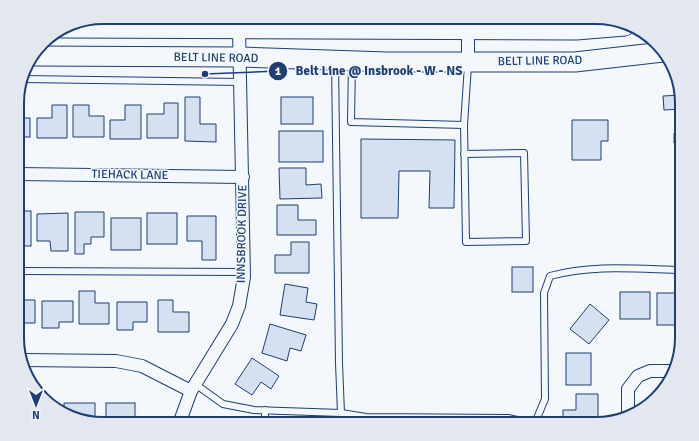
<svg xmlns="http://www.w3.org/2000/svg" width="699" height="441" font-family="Signika,sans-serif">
<rect width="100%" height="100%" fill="#f4f7fb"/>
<!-- building -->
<g fill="#d5e0f0" stroke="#1d3f73">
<polygon points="681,95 682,109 664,110 663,96"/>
<polygon points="185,97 200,97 200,124 216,124 216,142 185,141"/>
<rect x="281" y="97" width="32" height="27"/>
<polygon points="164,103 178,103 178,138 147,138 147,114 164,114"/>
<polygon points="52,105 67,105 67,138 37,138 37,118 52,118"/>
<polygon points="73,105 89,105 89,116 104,116 104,137 73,137"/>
<polygon points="125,105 141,105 141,139 110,139 110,120 125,120"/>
<rect x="18" y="118" width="12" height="19"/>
<polygon points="572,120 608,120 608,141 601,141 601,160 572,160"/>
<rect x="279" y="131" width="44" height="31"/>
<polygon points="674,133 682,133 682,142 674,143"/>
<polygon points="361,139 455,140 454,208 429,208 430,171 399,171 398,218 361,218"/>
<polygon points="279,168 306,168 306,185 321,184 322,198 280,199"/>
<polygon points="277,205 298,205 298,220 316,220 316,235 277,235"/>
<rect x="18" y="211" width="13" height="35"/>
<polygon points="75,212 104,212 104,237 91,237 91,244 84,244 84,254 75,254"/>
<polygon points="68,213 68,251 51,251 50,241 37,241 37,214"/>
<rect x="147" y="213" width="30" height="31"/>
<polygon points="187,216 216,216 216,260 202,260 202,241 187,241"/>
<rect x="111" y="218" width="30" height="32"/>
<polygon points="291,242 309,242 309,273 275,273 275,255 291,255"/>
<rect x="512" y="267" width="21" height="25"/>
<polygon points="285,284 308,288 306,302 317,304 314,320 280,315"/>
<polygon points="18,289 23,289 23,300 35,300 35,323 18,323"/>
<polygon points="79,291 95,291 95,303 109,303 109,324 79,324"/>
<rect x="620" y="292" width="30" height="27"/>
<rect x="657" y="293" width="25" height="32"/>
<polygon points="158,300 173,300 173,312 189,312 189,332 158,332"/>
<polygon points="42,301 73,301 73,322 59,322 59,328 42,328"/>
<polygon points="117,302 147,302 147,322 133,322 133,330 117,330"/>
<polygon points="590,304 609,320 589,344 570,329"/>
<polygon points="270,324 306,335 301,351 290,348 287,361 262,353"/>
<rect x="566" y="353" width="25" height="32"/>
<polygon points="252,358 279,376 271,389 261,382 252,395 235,384"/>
<polygon points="576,394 598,394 598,424 563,424 563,410 576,410"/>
<polygon points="64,403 95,403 95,422 64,412"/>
<rect x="106" y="403" width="29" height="21"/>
<rect x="212" y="420" width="25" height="4"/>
</g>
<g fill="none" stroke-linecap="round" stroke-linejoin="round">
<defs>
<g id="service">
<polyline points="335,62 339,363 341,413"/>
<polyline points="352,63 351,122 464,125 468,65"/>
<polyline points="22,79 241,82"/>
<polyline points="464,125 466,242 526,241 524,153 464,154"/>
<polyline points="18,271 244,272"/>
<polyline points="195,384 223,404 254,410 341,413 366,417 508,418 535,424"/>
<polyline points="265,410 265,424"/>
<path d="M 535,423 L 545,399 L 544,293 L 550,276 C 592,264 638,269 682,270"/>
</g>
<g id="minor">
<polyline points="468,17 468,62"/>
<polyline points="18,174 243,177"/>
<polyline points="22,360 116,361 142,366 191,391"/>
<polyline points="628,416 628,389 638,376 650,371 673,371"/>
<polyline points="179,424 191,391 232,324 239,306 244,277 239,29"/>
</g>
<g id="primary">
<polyline points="62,28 576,30 625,26"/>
<polyline points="32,56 240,57 387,62 575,62 663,52"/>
</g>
</defs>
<!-- service casing -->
<use href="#service" stroke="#1d3f73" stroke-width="8"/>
<!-- minor casing -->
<use href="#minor" stroke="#1d3f73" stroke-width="14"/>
<!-- primary casing -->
<use href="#primary" stroke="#1d3f73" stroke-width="21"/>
<!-- service -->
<use href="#service" stroke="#f4f7fb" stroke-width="6"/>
<!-- minor -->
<use href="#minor" stroke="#f4f7fb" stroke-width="12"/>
<!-- primary -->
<use href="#primary" stroke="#f4f7fb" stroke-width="19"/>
</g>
<g text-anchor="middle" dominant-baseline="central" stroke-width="3" stroke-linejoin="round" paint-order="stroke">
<!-- street labels -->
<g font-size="12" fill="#1d3f73" stroke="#f4f7fb">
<text transform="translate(216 58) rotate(1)">BELT LINE ROAD</text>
<text transform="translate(540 61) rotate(-1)">BELT LINE ROAD</text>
<text transform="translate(130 175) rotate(1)">TIEHACK LANE</text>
<text transform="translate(242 234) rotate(-89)">INNSBROOK DRIVE</text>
</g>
</g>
<!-- crop -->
<path d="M0 0H699V441H0ZM103 24H596A79 79 0 0 1 675 103V338A79 79 0 0 1 596 417H103A79 79 0 0 1 24 338V103A79 79 0 0 1 103 24Z" fill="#e3e8f0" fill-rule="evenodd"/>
<path fill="none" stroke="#1d3f73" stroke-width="2" d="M103 24H596A79 79 0 0 1 675 103V338A79 79 0 0 1 596 417H103A79 79 0 0 1 24 338V103A79 79 0 0 1 103 24Z"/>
<!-- callouts -->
<path fill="none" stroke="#1d3f73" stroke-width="1.5" d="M205 74L278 71"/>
<g fill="#1d3f73" stroke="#f4f7fb" stroke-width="1.5">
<circle cx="205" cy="74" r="4"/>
<circle cx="278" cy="71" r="10"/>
</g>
<g font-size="12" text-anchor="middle" font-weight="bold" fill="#fff">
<text x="278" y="75">1</text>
</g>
<g font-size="13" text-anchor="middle" font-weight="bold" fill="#1d3f73" stroke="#f4f7fb" stroke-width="3" stroke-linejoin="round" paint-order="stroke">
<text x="379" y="75">Belt Line @ Insbrook - W - NS</text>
</g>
<!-- north arrow -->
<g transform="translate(36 405) rotate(180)" stroke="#f4f7fb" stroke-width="3" paint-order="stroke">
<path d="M0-3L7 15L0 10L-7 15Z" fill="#1d3f73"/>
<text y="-6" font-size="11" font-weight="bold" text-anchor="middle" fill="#1d3f73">N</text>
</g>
</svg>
